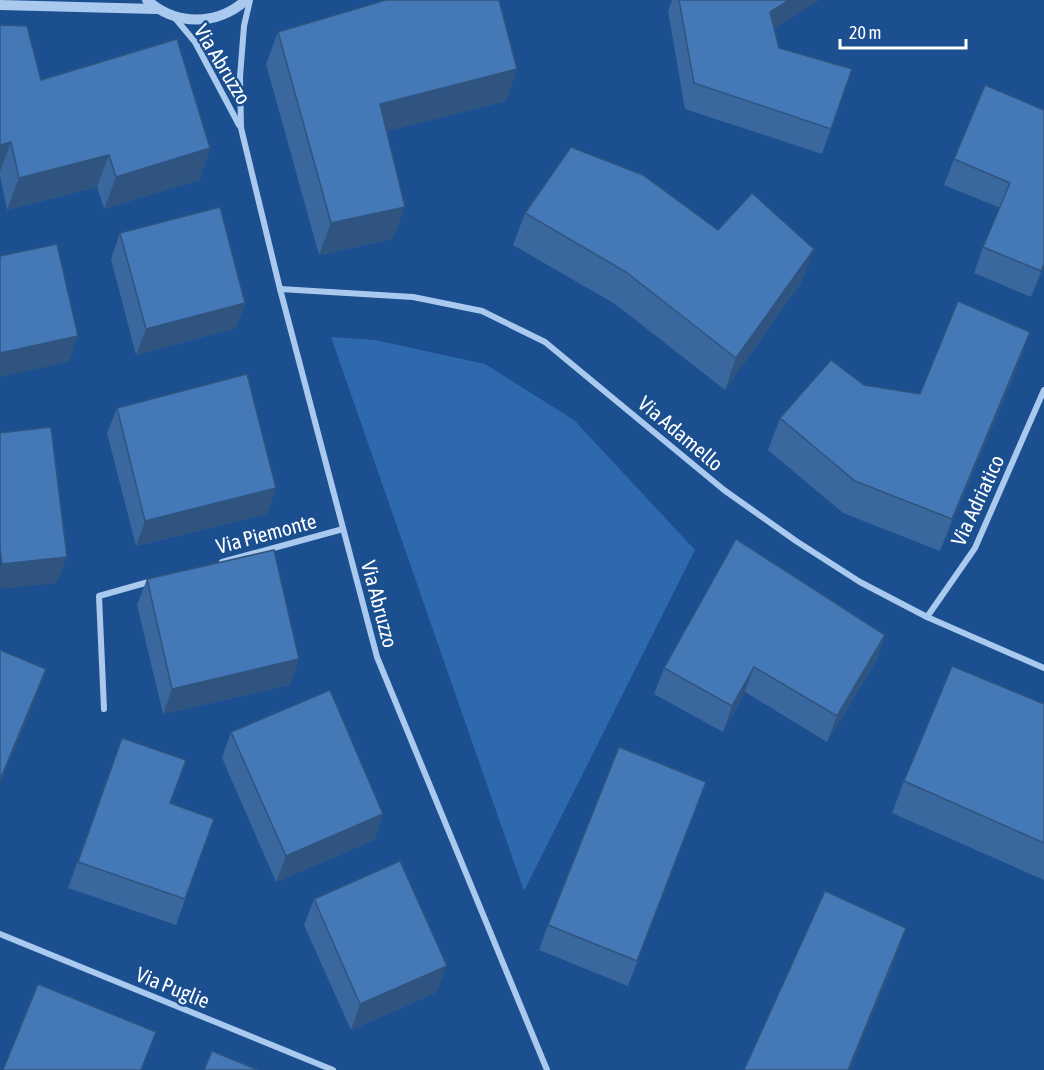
<svg xmlns="http://www.w3.org/2000/svg" width="1044" height="1070" font-family="'Asap Condensed',sans-serif">
<rect width="100%" height="100%" fill="#1b4f8f"/>
<!-- green -->
<polygon fill="#2e69ad" points="331,337 375,340 485,364 574,420 695,550 524,891"/>
<g fill="none" stroke-linecap="round" stroke-linejoin="round">
<!-- minor -->
<g stroke="#a9c9ee" stroke-width="6">
<polyline points="250,0 244,26 240,77 241,128 280,289 377,657 547,1070"/>
<polyline points="175,18 195,42 239,125"/>
<polyline points="280,289 413,297 482,311 545,342 724,490 796,541 860,582 927,617 1044,668"/>
<polyline points="222,562 343,529"/>
<polyline points="927,617 975,548 1044,390"/>
<polyline points="104,709 99,596 152,581"/>
<polyline points="0,934 333,1070"/>
</g>
<!-- tertiary -->
<g stroke="#a9c9ee" stroke-width="10">
<path d="M 147,0 C 176,26 217,26 246,0"/>
<polyline points="0,5 156,9"/>
</g>
</g>
<!-- wall -->
<g fill="#3a679d">
<polygon points="672,0 819,0 774,29 779,48 852,69 822,154 685,109 668,11"/>
<polygon points="500,3 517,69 506,101 387,131 393,239 319,255 266,64 278,32"/>
<polygon points="0,25 41,80 210,148 199,180 104,209 97,187 7,210 0,176"/>
<polygon points="985,85 1044,268 1031,297 974,273 983,247 1000,208 944,185 954,159"/>
<polygon points="525,213 718,230 802,281 725,390 615,304 513,245"/>
<polygon points="120,233 245,303 236,328 136,355 111,259"/>
<polygon points="1019,364 940,551 843,513 768,450 780,418 864,385 920,394"/>
<polygon points="117,408 276,488 267,514 136,546 107,433"/>
<polygon points="147,579 299,659 290,685 163,714 137,605"/>
<polygon points="885,635 876,661 827,742 745,692 723,732 654,694 664,668"/>
<polygon points="1044,704 1044,880 892,813 904,781"/>
<polygon points="231,732 383,814 374,840 276,882 222,758"/>
<polygon points="122,738 170,803 214,819 176,925 68,888"/>
<polygon points="696,807 628,986 539,950 548,925"/>
<polygon points="314,899 437,992 351,1030 304,925"/>
</g>
<!-- shaded-wall -->
<g fill="#305480">
<polygon points="789,0 819,0 761,38 770,12"/>
<polygon points="517,69 506,101 369,136 380,104"/>
<polygon points="11,142 0,172 0,145"/>
<polygon points="210,148 199,180 104,209 116,177"/>
<polygon points="109,155 97,187 7,210 19,178"/>
<polygon points="405,207 393,239 319,255 331,223"/>
<polygon points="814,249 802,281 725,390 736,358"/>
<polygon points="1044,264 1044,268 1031,297 1041,271"/>
<polygon points="245,303 236,328 136,355 146,329"/>
<polygon points="1030,332 1019,364 940,551 952,519"/>
<polygon points="78,336 69,362 0,377 0,353"/>
<polygon points="276,488 267,514 136,546 145,521"/>
<polygon points="67,557 57,583 0,589 0,569 2,564"/>
<polygon points="885,635 876,661 827,742 837,716"/>
<polygon points="299,659 290,685 163,714 172,689"/>
<polygon points="754,667 745,692 723,732 732,706"/>
<polygon points="46,669 35,701 0,784 0,780"/>
<polygon points="383,814 374,840 276,882 286,856"/>
<polygon points="906,928 895,960 850,1070 848,1070"/>
<polygon points="447,966 437,992 351,1030 360,1004"/>
</g>
<!-- building -->
<g fill="#4478b7" stroke="#305480" stroke-width="1.5">
<polygon points="386,0 499,0 517,69 380,104 405,207 331,223 278,32"/>
<polygon points="679,0 789,0 770,12 779,48 852,69 831,129 694,83"/>
<polygon points="0,25 27,26 41,80 177,39 210,148 116,177 109,155 19,178 11,142 0,145"/>
<polygon points="985,85 1044,110 1044,264 1041,271 983,247 1010,183 954,159"/>
<polygon points="571,147 643,175 718,230 752,193 814,249 736,358 626,272 525,213"/>
<polygon points="220,207 245,303 146,329 120,233"/>
<polygon points="57,244 78,336 0,353 0,256"/>
<polygon points="958,301 1030,332 952,519 855,481 780,418 831,360 864,385 920,394"/>
<polygon points="247,374 276,488 145,521 117,408"/>
<polygon points="51,427 67,557 2,564 0,549 0,433"/>
<polygon points="736,539 885,635 837,716 754,667 732,706 664,668"/>
<polygon points="274,550 299,659 172,689 147,579"/>
<polygon points="0,650 46,669 0,780"/>
<polygon points="952,666 1044,704 1044,843 904,781"/>
<polygon points="330,690 383,814 286,856 231,732"/>
<polygon points="122,738 186,760 170,803 214,819 185,899 78,862"/>
<polygon points="619,747 706,782 637,961 548,925"/>
<polygon points="400,861 447,966 360,1004 314,899"/>
<polygon points="825,891 906,928 848,1070 744,1070"/>
<polygon points="38,984 156,1032 141,1070 3,1070"/>
<polygon points="212,1051 258,1070 204,1070"/>
</g>
<g text-anchor="middle" dominant-baseline="central" stroke-width="5" stroke-linejoin="round" paint-order="stroke">
<!-- street labels -->
<g font-size="21" fill="#fff" stroke="#1b4f8f">
<text transform="translate(223 64) rotate(59)">Via Abruzzo</text>
<text transform="translate(681 433) rotate(40)">Via Adamello</text>
<text transform="translate(977 500) rotate(-65)">Via Adriatico</text>
<text transform="translate(266 533) rotate(-15)">Via Piemonte</text>
<text transform="translate(380 604) rotate(75)">Via Abruzzo</text>
<text transform="translate(173 987) rotate(22)">Via Puglie</text>
</g>
</g>
<!-- scale -->
<path d="M840 39v9h126v-9" fill="none" stroke="#ffffff" stroke-width="3"/>
<text x="849" y="39" font-size="18" fill="#ffffff" stroke="#1b4f8f" stroke-width="4.5" paint-order="stroke">20 m</text>
</svg>
